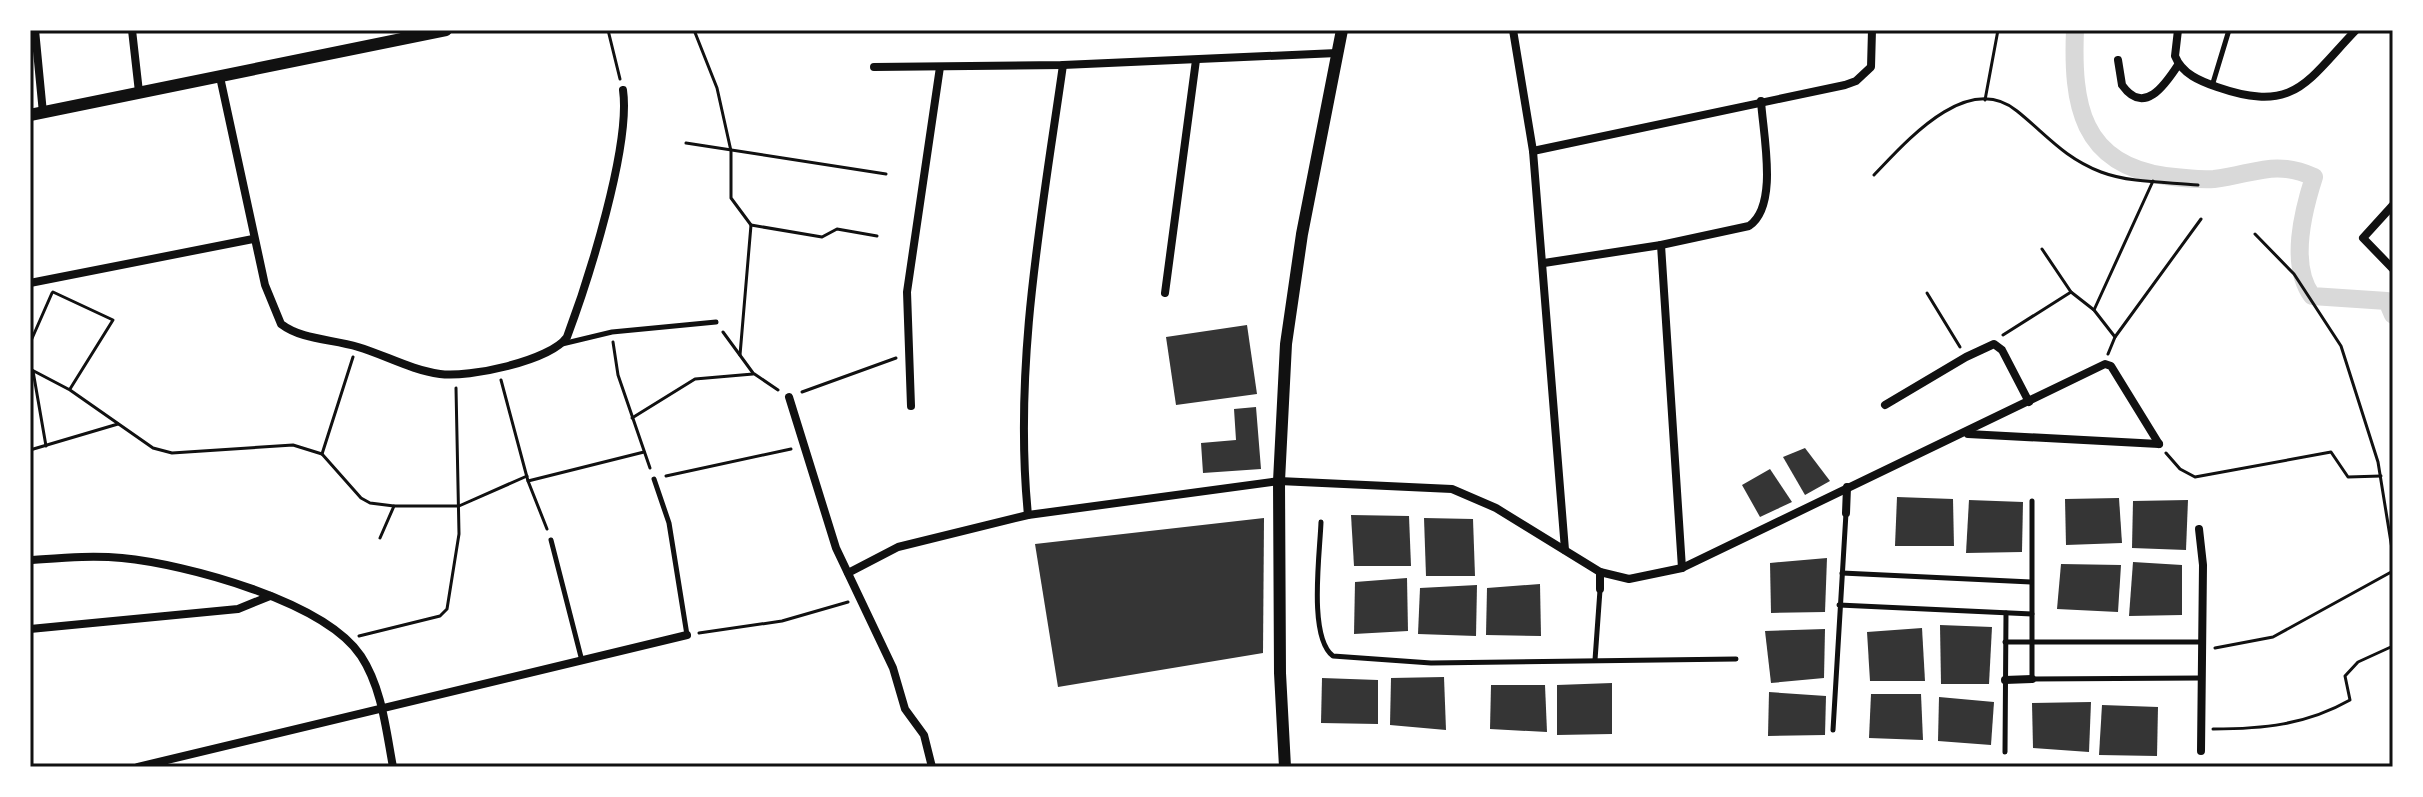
<svg xmlns="http://www.w3.org/2000/svg" width="2423" height="797" font-family="Raleway,sans-serif">
<rect width="100%" height="100%" fill="#fff"/>
<g fill="none" stroke-linecap="round" stroke-linejoin="round">
<!-- canal -->
<path stroke="#d9d9d9" stroke-width="18" d="M 2075,30 C 2072,104 2081,164 2165,176 C 2181,178 2198,180 2214,179 C 2255,174 2274,159 2314,177 C 2303,211 2289,265 2312,296 L 2387,301 L 2393,315"/>
</g>
<!-- building -->
<g fill="#353535">
<polygon points="1247,325 1257,394 1176,405 1166,337"/>
<polygon points="1256,407 1261,469 1203,473 1201,443 1236,440 1234,409"/>
<polygon points="1805,448 1830,481 1805,495 1783,457"/>
<polygon points="1770,469 1792,502 1760,517 1742,485"/>
<polygon points="1897,497 1953,499 1954,546 1895,546"/>
<polygon points="2119,498 2122,543 2066,545 2065,499"/>
<polygon points="1969,500 2023,502 2022,552 1966,553"/>
<polygon points="2188,500 2186,550 2132,548 2133,501"/>
<polygon points="1351,515 1409,516 1411,566 1354,566"/>
<polygon points="1264,518 1263,653 1058,687 1035,544"/>
<polygon points="1424,518 1473,519 1475,576 1426,576"/>
<polygon points="1827,558 1825,612 1771,613 1770,563"/>
<polygon points="2133,562 2182,565 2182,615 2129,616"/>
<polygon points="2061,564 2121,565 2118,612 2057,609"/>
<polygon points="1407,578 1408,631 1354,634 1355,582"/>
<polygon points="1540,584 1541,636 1486,635 1487,588"/>
<polygon points="1477,585 1476,636 1418,634 1420,588"/>
<polygon points="1940,625 1992,627 1989,684 1941,684"/>
<polygon points="1922,628 1925,681 1870,681 1867,632"/>
<polygon points="1825,629 1824,678 1771,683 1765,631"/>
<polygon points="1444,677 1446,730 1390,725 1391,678"/>
<polygon points="1322,678 1378,680 1378,724 1321,723"/>
<polygon points="1612,683 1612,734 1557,735 1557,685"/>
<polygon points="1491,685 1545,685 1547,732 1490,729"/>
<polygon points="1769,692 1826,696 1825,735 1768,736"/>
<polygon points="1871,694 1921,694 1923,740 1869,738"/>
<polygon points="1939,697 1994,702 1991,745 1938,741"/>
<polygon points="2091,702 2089,752 2033,748 2032,703"/>
<polygon points="2102,705 2158,707 2157,756 2099,755"/>
</g>
<g fill="none" stroke-linecap="round" stroke-linejoin="round">
<!-- path -->
<g stroke="#111" stroke-width="3">
<polyline points="608,30 620,79"/>
<polyline points="694,30 717,88 731,151 731,198 751,225 740,355"/>
<polyline points="1985,100 1998,30"/>
<polyline points="686,143 886,174"/>
<path d="M 1874,175 C 1905,143 1967,70 2017,111 C 2047,135 2063,157 2101,172 C 2130,183 2167,182 2198,185"/>
<polyline points="751,225 822,237 837,229 877,236"/>
<polyline points="2255,234 2294,274 2341,346 2378,462 2393,555"/>
<polyline points="2042,249 2071,292 2094,310 2115,337"/>
<polyline points="53,292 113,320 70,389"/>
<polyline points="1927,293 1960,347"/>
<polyline points="2094,310 2153,181"/>
<polyline points="723,332 753,373 778,390"/>
<polyline points="2003,335 2071,292"/>
<polyline points="613,342 618,375 650,468"/>
<polyline points="30,343 52,293"/>
<polyline points="2108,354 2115,337 2201,219"/>
<polyline points="353,357 322,454 361,498 370,503 394,506 459,506 527,476"/>
<polyline points="30,369 70,390 153,448 172,453 293,445 322,454"/>
<polyline points="33,371 46,446"/>
<polyline points="501,380 528,481 547,529"/>
<polyline points="802,392 896,358"/>
<polyline points="632,418 695,379 753,374"/>
<polyline points="30,450 118,424"/>
<polyline points="2166,453 2180,469 2195,477 2331,452 2348,477 2381,476"/>
<polyline points="666,476 791,449"/>
<polyline points="528,481 644,452"/>
<polyline points="380,538 394,506"/>
<polyline points="699,633 782,621 848,602"/>
<polyline points="359,636 440,616 447,609 459,534 456,388"/>
<polyline points="2215,648 2273,637 2393,571"/>
<path d="M 2213,729 C 2262,729 2306,725 2350,700 L 2345,676 L 2358,662 L 2393,646"/>
</g>
<!-- service -->
<g stroke="#111" stroke-width="5">
<polyline points="2212,86 2229,30"/>
<polyline points="562,344 612,332 716,322"/>
<polyline points="654,479 669,523 687,635"/>
<polyline points="2032,501 2032,679 2201,678"/>
<path d="M 1321,522 C 1320,553 1308,637 1333,656 L 1431,663 L 1736,659"/>
<polyline points="551,540 582,661"/>
<polyline points="1842,573 2031,582"/>
<polyline points="1839,605 2032,614"/>
<polyline points="2005,642 2202,642"/>
<polyline points="1595,660 1600,590"/>
<polyline points="1833,730 1846,513"/>
<polyline points="2005,752 2006,613"/>
</g>
<!-- minor -->
<g stroke="#111" stroke-width="8">
<polyline points="35,30 43,113"/>
<polyline points="132,30 139,92"/>
<polyline points="1513,30 1533,151 1565,550"/>
<path d="M 2178,30 L 2175,56 C 2182,74 2200,81 2217,87 C 2295,114 2306,82 2356,30"/>
<path d="M 2118,60 L 2122,85 C 2144,116 2165,85 2178,65"/>
<polyline points="874,67 1063,65 1337,53"/>
<path d="M 220,77 L 265,285 L 281,324 C 302,340 332,339 358,347 C 385,355 411,370 440,374 C 469,378 550,361 567,337 C 588,281 631,146 623,90"/>
<polyline points="1533,151 1845,85 1856,81 1871,67 1872,30"/>
<polyline points="2393,205 2363,238 2393,269"/>
<polyline points="1661,245 1682,568"/>
<path d="M 1544,263 L 1661,245 L 1749,226 C 1779,206 1763,134 1761,101"/>
<polyline points="30,283 253,239"/>
<polyline points="1165,293 1196,60"/>
<polyline points="789,397 836,548 893,668 905,709 924,735 932,767"/>
<polyline points="1885,405 1966,357 1994,344 2002,350 2029,402"/>
<polyline points="911,406 907,292 940,67"/>
<polyline points="1968,434 2159,444"/>
<polyline points="1846,513 1847,487"/>
<path d="M 1028,515 C 1013,365 1042,213 1063,65"/>
<polyline points="2199,529 2203,565 2201,751"/>
<path d="M 30,560 C 60,558 91,555 122,558 C 185,564 324,601 361,656 C 382,688 386,730 393,767"/>
<polyline points="848,573 898,547 1028,515 1279,481 1452,489 1496,508 1600,572 1629,579 1682,568 2105,364 2111,366 2159,444"/>
<polyline points="1600,589 1600,572"/>
<polyline points="30,629 238,609 270,596"/>
<polyline points="2005,680 2032,679"/>
<polyline points="138,767 687,635"/>
</g>
<!-- tertiary -->
<g stroke="#111" stroke-width="12">
<polyline points="30,115 446,30"/>
<polyline points="1285,767 1280,673 1279,481 1286,344 1302,234 1342,30"/>
</g>
</g>
<!-- border -->
<rect width="2423" height="797" fill="none" stroke="#ffffff" stroke-width="64"/>
<rect x="32" y="32" width="2359" height="733" fill="none" stroke="#111" stroke-width="3"/>
</svg>
